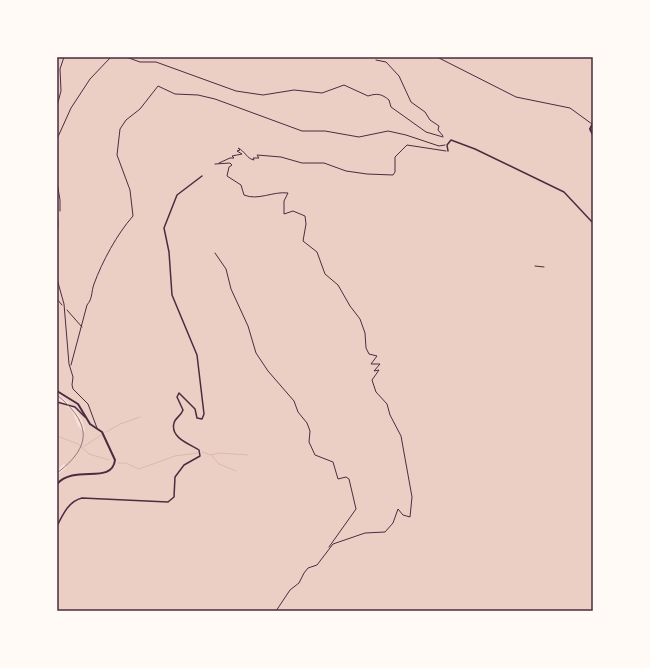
<svg xmlns="http://www.w3.org/2000/svg" width="650" height="668" font-family="'Roboto Condensed',sans-serif">
<rect width="100%" height="100%" fill="#f7e1d7"/>
<!-- green -->
<path fill="#ebcfc5" d="M 57,57 L 593,57 L 593,611 L 57,611 L 57,475 L 67,467 L 64,464 L 57,470 L 57,398 L 72,411 L 78,426 L 85,432 C 83,413 70,404 57,393 Z"/>
<g fill="none" stroke-linecap="round" stroke-linejoin="round">
<!-- stream -->
<g stroke="#dcb8b0" stroke-width="1">
<polyline points="106,432 120,424 140,417"/>
<polyline points="57,436 78,444 89,454 109,460"/>
<polyline points="83,447 101,435"/>
<polyline points="202,452 211,455 219,453 248,455"/>
<polyline points="211,455 219,464 236,471"/>
<polyline points="118,463 126,463 139,469 175,456 198,453"/>
</g>
<!-- path -->
<g stroke="#4a2c40" stroke-width="1">
<path d="M 126,57 L 140,62 L 156,62 L 236,91 L 263,95 L 294,90 L 322,93 L 344,85 L 368,96 C 377,93 382,94 389,100 L 391,107 L 426,132 L 443,137"/>
<polyline points="376,60 386,62 399,76 411,102 425,112 430,120 439,126 438,130 443,136"/>
<polyline points="57,139 71,108 90,79 110,58 113,57"/>
<path d="M 219,163 L 230,158 L 234,158 L 232,156 L 242,154 L 237,151 L 240,150 L 238,148 C 245,151 247,159 254,160 L 253,158 L 259,158 L 257,155 L 281,157 L 302,163 L 324,163 L 346,171 L 367,174 L 393,175 L 395,172 L 395,157 L 407,145 L 446,151"/>
<path d="M 215,164 L 230,163 L 232,165 L 229,167 L 227,176 L 241,185 L 244,195 C 258,201 273,191 288,193 L 284,201 L 284,214 L 293,211 L 305,216 L 306,224 L 303,241 L 317,252 L 325,274 L 338,285 L 350,306 L 360,319 L 365,333 L 366,348 L 369,354 L 377,356 L 371,364 L 380,364 L 374,371 L 379,370 L 372,380 L 376,392 L 387,404 L 390,415 L 401,436 L 412,497 L 410,517 L 403,515 L 398,509 L 393,523 L 385,532 L 365,533 L 333,544 L 317,565 L 308,568 L 304,573 L 299,583 L 290,590 L 276,611"/>
<polyline points="57,182 60,200 60,211"/>
<polyline points="215,253 226,269 231,289 248,326 256,353 268,371 294,401 298,412 307,423 310,431 309,442 315,455 333,462 338,479 346,477 349,479 356,509 329,547"/>
<polyline points="535,266 544,267"/>
<polyline points="57,299 62,305"/>
<polyline points="67,310 82,327"/>
<path d="M 71,365 L 87,305 C 93,298 91,292 94,284 C 102,262 117,234 133,216 L 130,190 L 117,155 L 120,129 L 126,120 L 140,109 L 158,86 L 175,94 L 198,95 L 215,99 L 302,131 L 325,131 L 359,137 L 388,131 L 406,135 L 439,146 L 445,145"/>
</g>
<!-- service -->
<g stroke="#4a2c40" stroke-width="1">
<polyline points="437,57 516,97 570,108 592,124"/>
<polyline points="57,106 61,91 60,69 64,57"/>
<polyline points="57,210 58,225 57,235"/>
<polyline points="57,279 64,304 69,364 73,377 72,385 73,389 88,404 97,428"/>
</g>
<!-- minor -->
<g stroke="#4a2c40" stroke-width="1.5">
<polyline points="448,151 447,145 451,140 475,149 564,192 593,223"/>
<polyline points="57,402 75,407 85,417"/>
<path d="M 57,526 C 63,514 69,501 82,498 L 168,502 L 174,497 L 175,477 L 184,465 L 200,456 L 199,450 C 190,444 170,438 174,423 C 175,418 181,416 183,410 L 177,397 L 179,393 L 195,409 L 197,418 L 202,419 L 204,414 L 197,355 L 172,295 L 169,252 L 164,228 L 177,195 L 202,176"/>
</g>
<!-- tertiary -->
<g stroke="#4a2c40" stroke-width="2">
<polyline points="593,123 590,129 593,135"/>
<path d="M 57,391 L 78,404 L 90,424 L 102,432 L 115,460 C 112,485 75,464 57,484"/>
</g>
<!-- rail -->
<path stroke="#8f747c" stroke-width="1" d="M 57,395 C 91,423 93,446 57,473"/>
</g>
<!-- border -->
<rect width="650" height="668" fill="none" stroke="#fffaf5" stroke-width="116"/>
<rect x="58" y="58" width="534" height="552" fill="none" stroke="#4a2c40" stroke-width="1.5"/>
</svg>
